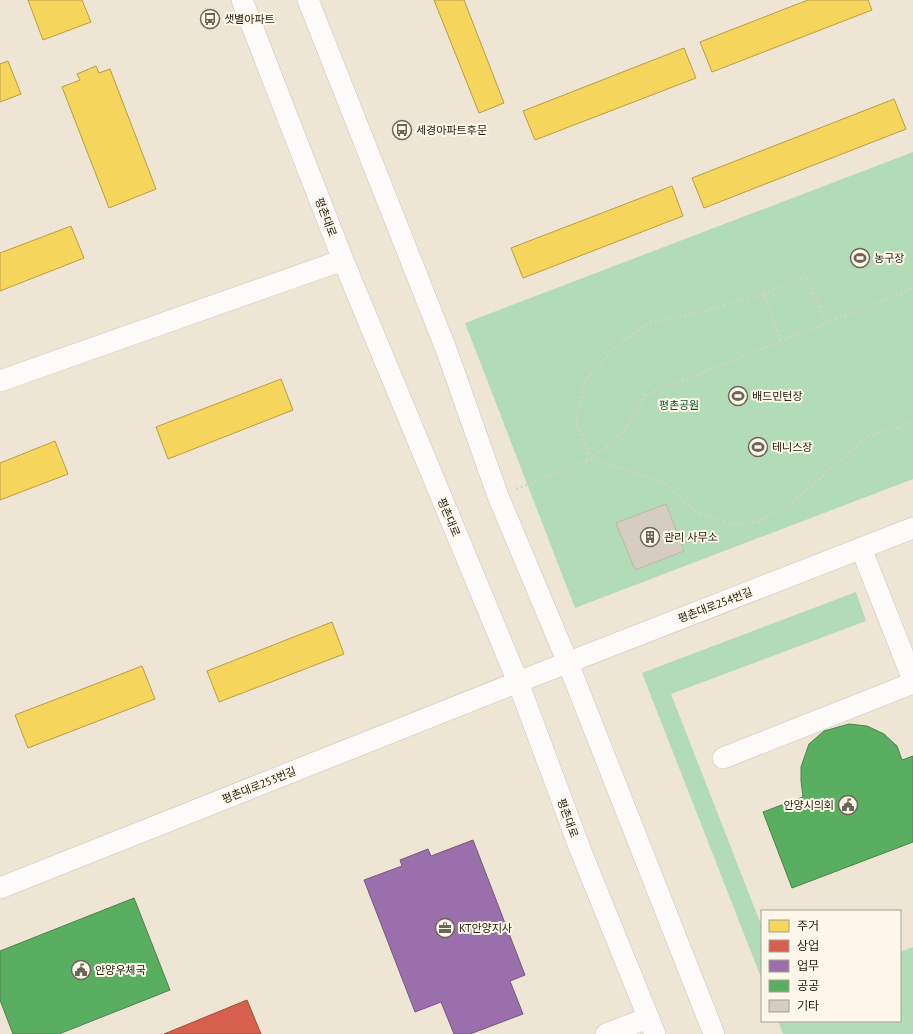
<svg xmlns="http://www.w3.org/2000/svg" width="913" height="1034" font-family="'PT Sans','Noto Sans KR',sans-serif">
<rect width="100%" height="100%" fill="#eee5d4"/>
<!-- green -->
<g fill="#b2dcb7">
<polygon points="913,152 913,479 575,608 465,323"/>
<polygon points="856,592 866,621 671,694 762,927 762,980 642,673"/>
<polygon points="913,947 913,1034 783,1034 778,1021 900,1021 900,952"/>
</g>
<!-- homes -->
<g fill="#f6d55c" stroke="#b89f47">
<polygon points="28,0 82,0 91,22 43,40"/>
<polygon points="434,0 464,0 504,103 479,113"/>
<polygon points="808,0 868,0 872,10 712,72 700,42"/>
<polygon points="684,48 696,78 535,140 523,111"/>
<polygon points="8,61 21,94 0,102 0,64"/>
<polygon points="96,66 99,73 110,69 156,189 109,208 62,87 80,80 77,74"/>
<polygon points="894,99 906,129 704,208 692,178"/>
<polygon points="672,186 683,216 523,278 511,248"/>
<polygon points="71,226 84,258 0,291 0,253"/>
<polygon points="281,379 293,410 168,459 156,427"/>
<polygon points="55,441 68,474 0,500 0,463"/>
<polygon points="332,622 344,654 219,702 207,671"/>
<polygon points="142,666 155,699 28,748 15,715"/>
</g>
<!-- shops -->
<polygon fill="#d6604d" stroke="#a24d3c" points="247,1000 261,1034 164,1034"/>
<!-- offices -->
<polygon fill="#9970ab" stroke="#77587e" points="473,840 525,975 510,981 523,1014 470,1034 454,1034 441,1002 415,1012 364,880 402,866 400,860 428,849 431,856"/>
<!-- public -->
<g fill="#5aae61" stroke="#4b844a">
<polygon points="849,724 867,726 884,734 897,746 902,760 913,756 913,842 792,888 763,812 803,797 801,781 801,767 809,744 824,731"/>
<polygon points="134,898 170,990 59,1034 13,1034 0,1000 0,951"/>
</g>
<!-- building -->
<polygon fill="#d4cdc0" stroke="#beb7aa" points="666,504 684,551 635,570 616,523"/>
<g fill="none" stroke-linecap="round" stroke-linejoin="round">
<defs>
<g id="minor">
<polyline points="242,0 343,260 518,682 580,849 655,1034"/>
<polyline points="308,0 446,349 498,496 568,663 714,1034"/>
<polyline points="0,381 343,260"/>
<polyline points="861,548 913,680"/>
<polyline points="723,758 913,683"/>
<polyline points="0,888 518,682 913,528"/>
<polyline points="606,1034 648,1018"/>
</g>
</defs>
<!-- minor casing -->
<use href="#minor" stroke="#cbc4b7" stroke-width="22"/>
<!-- path -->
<g stroke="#d4d1cc" stroke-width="2.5" stroke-dasharray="2 3" stroke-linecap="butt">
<polyline points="763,294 807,276 826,323"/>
<polyline points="781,341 763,294 700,312 649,323 616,347 586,379 576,422 592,459 663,482 694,511 735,525 758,522 794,501 867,437 909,424 913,421"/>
<polyline points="516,489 592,459 624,430 646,395 913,288"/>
</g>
<!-- minor -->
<use href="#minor" stroke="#fcfbf9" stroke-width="21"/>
</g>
<!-- icons -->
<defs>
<symbol id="bus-ring" viewBox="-11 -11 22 22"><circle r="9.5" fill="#fdf7ea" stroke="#6d6658" stroke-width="1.5"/><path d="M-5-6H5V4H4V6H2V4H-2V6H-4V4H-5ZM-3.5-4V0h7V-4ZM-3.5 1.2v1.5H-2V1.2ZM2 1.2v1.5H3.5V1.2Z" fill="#6d6658"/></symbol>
<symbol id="stadium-ring" viewBox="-11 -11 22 22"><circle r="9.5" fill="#fdf7ea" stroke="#6d6658" stroke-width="1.5"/><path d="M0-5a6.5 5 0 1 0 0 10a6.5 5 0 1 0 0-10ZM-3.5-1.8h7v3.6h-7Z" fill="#6d6658"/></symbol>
<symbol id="building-ring" viewBox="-11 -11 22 22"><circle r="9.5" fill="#fdf7ea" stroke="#6d6658" stroke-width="1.5"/><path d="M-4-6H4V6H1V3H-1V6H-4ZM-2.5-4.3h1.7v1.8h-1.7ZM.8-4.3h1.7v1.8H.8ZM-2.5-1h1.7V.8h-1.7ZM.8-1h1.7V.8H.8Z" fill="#6d6658"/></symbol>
<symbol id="civic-ring" viewBox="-11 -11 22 22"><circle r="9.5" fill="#fdf7ea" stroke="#6d6658" stroke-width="1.5"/><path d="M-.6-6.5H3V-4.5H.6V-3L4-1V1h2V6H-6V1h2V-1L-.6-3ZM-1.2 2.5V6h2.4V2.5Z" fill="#6d6658"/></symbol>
<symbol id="office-ring" viewBox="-11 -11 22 22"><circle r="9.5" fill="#fdf7ea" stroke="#6d6658" stroke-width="1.5"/><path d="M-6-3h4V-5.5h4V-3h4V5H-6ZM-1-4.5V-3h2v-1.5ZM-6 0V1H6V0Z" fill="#6d6658"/></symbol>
</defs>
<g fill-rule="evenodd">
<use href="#bus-ring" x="199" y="8" width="22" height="22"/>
<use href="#bus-ring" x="391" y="119" width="22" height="22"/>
<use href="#stadium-ring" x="849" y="247" width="22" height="22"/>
<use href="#stadium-ring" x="727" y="385" width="22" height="22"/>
<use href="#stadium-ring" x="747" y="436" width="22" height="22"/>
<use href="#building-ring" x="639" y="526" width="22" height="22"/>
<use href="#civic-ring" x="837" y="794" width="22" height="22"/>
<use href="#office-ring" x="434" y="917" width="22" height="22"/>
<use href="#civic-ring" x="70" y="959" width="22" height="22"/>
</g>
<g text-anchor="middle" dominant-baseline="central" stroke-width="4" stroke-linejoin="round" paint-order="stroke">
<!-- poi labels -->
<g font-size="11" fill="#272115" stroke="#fdf7ea" text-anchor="start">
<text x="224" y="19">샛별아파트</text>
<text x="416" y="130">세경아파트후문</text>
<text x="874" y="258">농구장</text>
<text x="752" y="396">배드민턴장</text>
<text x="772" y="447">테니스장</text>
<text x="664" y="537">관리 사무소</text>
<text x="834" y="805" text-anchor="end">안양시의회</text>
<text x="459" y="928">KT안양지사</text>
<text x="95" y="970">안양우체국</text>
</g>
<!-- street labels -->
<g font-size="11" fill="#272115" stroke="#fdf7ea">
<text transform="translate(326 217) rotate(69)">평촌대로</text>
<text transform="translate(449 517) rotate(67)">평촌대로</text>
<text transform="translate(715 605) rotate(-21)">평촌대로254번길</text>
<text transform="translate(259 785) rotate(-22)">평촌대로253번길</text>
<text transform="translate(568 818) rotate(70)">평촌대로</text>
</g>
<!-- park labels -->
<g font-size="11" fill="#064f2b" stroke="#fdf7ea">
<text x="679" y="405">평촌공원</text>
</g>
</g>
<!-- legend -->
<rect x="761" y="910" width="140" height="112" fill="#fdf7ea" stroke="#a7a195"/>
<rect x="769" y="920" width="20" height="12" fill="#f6d55c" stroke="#a7a195"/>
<text x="797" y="930" font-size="12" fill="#272115">주거</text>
<rect x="769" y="940" width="20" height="12" fill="#d6604d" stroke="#a7a195"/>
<text x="797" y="950" font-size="12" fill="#272115">상업</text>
<rect x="769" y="960" width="20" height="12" fill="#9970ab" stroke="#a7a195"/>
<text x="797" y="970" font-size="12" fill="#272115">업무</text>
<rect x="769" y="980" width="20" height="12" fill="#5aae61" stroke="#a7a195"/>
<text x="797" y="990" font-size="12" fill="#272115">공공</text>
<rect x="769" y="1000" width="20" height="12" fill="#d4cdc0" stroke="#a7a195"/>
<text x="797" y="1010" font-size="12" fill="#272115">기타</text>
</svg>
